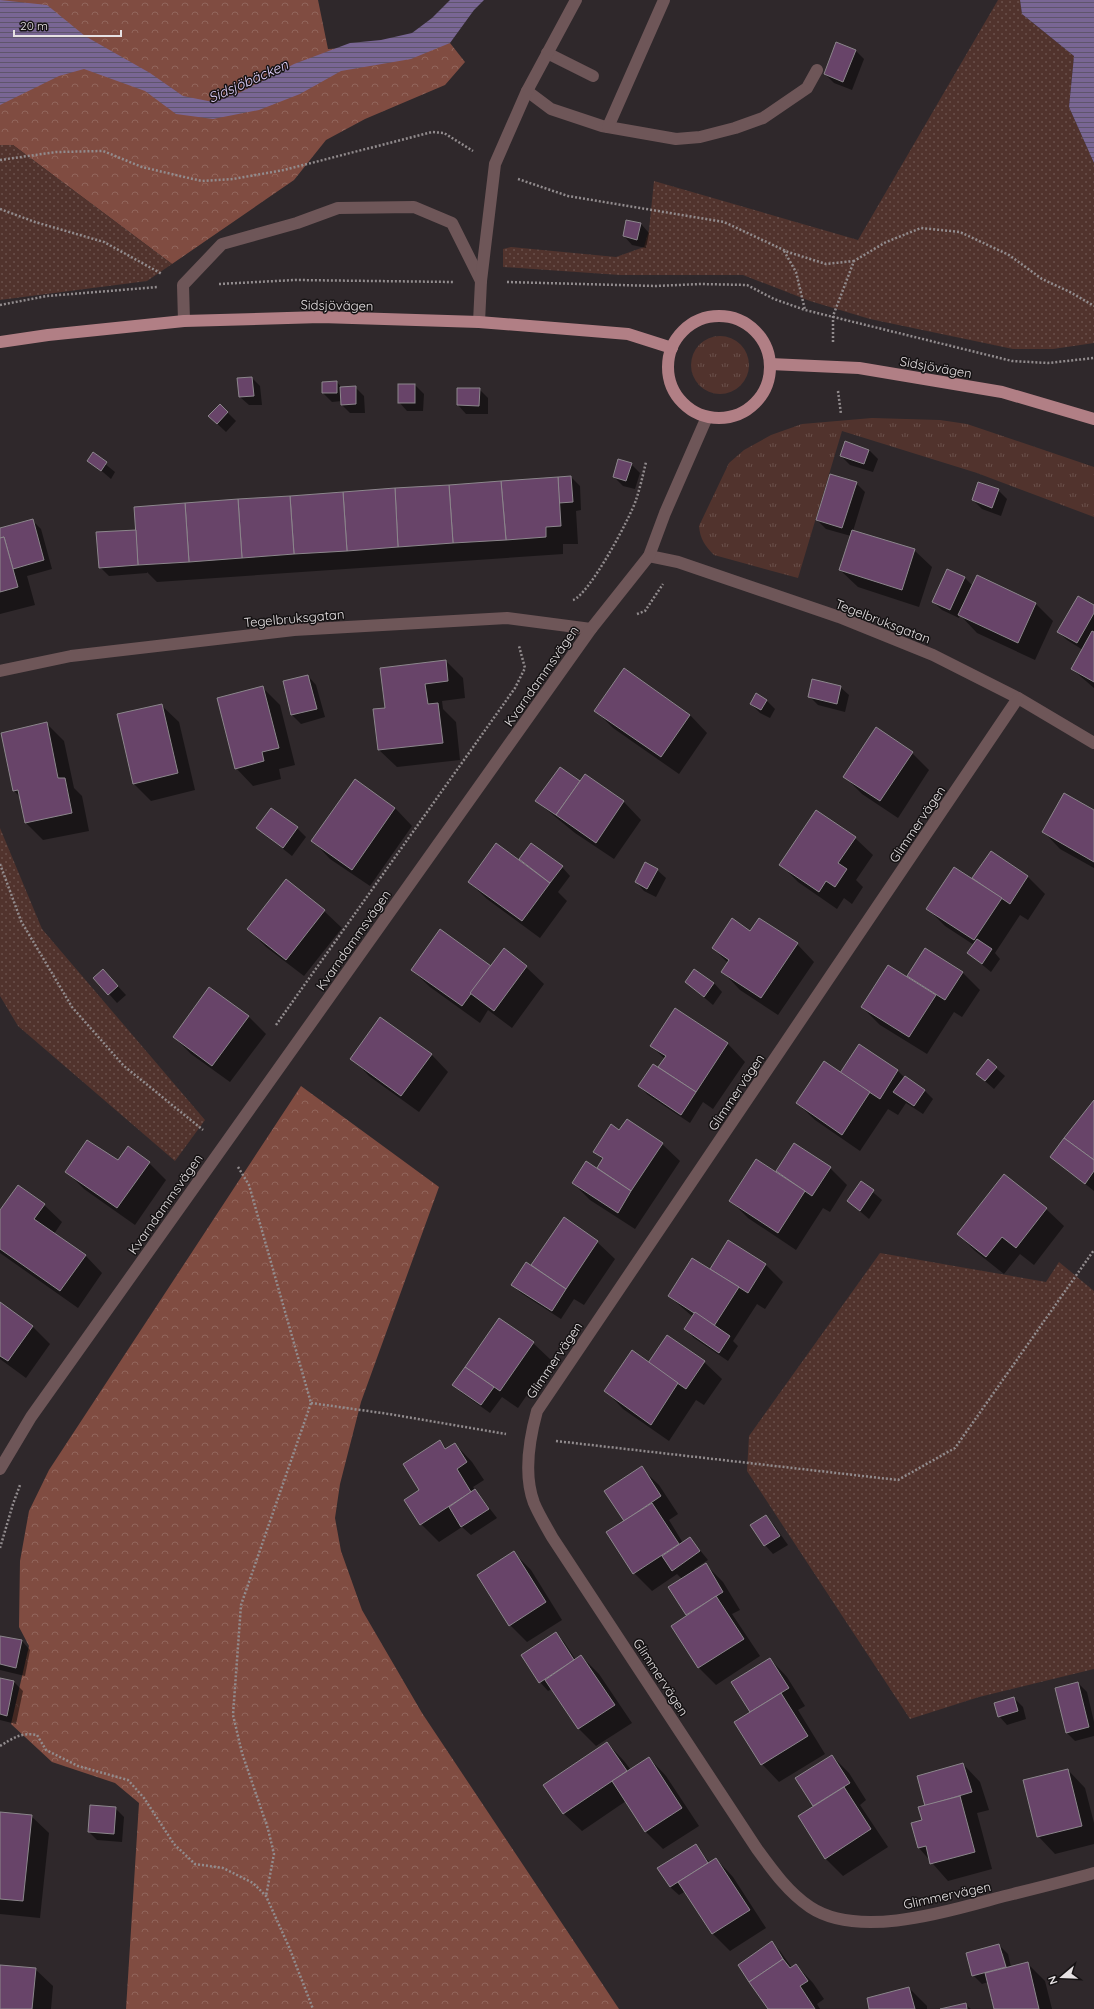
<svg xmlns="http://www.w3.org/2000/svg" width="1094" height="2009" font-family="Quicksand,sans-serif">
<defs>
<pattern id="grass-tufts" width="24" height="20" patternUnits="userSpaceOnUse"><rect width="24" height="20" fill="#51332d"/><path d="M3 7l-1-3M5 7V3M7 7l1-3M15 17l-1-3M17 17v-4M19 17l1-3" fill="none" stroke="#6a504b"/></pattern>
<pattern id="forest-crowns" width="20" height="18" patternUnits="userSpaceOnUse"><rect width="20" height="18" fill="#804c41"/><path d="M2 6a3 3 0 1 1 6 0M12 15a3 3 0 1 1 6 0" fill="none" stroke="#92665c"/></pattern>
<pattern id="park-dots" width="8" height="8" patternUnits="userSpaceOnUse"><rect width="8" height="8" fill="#51332d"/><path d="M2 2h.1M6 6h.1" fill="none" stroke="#6a504b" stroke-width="1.8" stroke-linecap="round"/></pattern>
<pattern id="water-rules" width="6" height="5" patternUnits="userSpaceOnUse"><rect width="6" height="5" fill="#796694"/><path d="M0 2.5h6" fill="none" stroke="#5f556c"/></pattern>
</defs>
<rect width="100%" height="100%" fill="#2f282b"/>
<!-- grass -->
<g fill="url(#grass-tufts)">
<circle cx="720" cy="365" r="29"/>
<path d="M 872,418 L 940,420 L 967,424 L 1094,467 L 1094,517 L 977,473 L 842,431 L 798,578 L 714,555 C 705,546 700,539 699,526 L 729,463 L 744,450 L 771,435 L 802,424 Z"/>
</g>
<!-- forest -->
<g fill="url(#forest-crowns)">
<polygon points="0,0 318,0 328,49 450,43 465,62 445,85 365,119 326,140 294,180 172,264 13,145 0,145"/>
<polygon points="301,1086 439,1187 361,1402 340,1484 335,1518 341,1551 362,1610 422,1713 619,2009 126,2009 139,1803 115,1783 52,1762 11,1724 29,1646 19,1627 20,1561 29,1511 49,1470"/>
</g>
<!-- park -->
<g fill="url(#park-dots)">
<polygon points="998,0 1020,0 1022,14 1074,56 1069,107 1094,163 1094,343 1053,349 1013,349 870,319 810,301 743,275 620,275 503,267 503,249 511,247 616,257 644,247 649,230 654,181 858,240"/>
<polygon points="0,145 13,145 172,264 147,281 0,300"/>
<polygon points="0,828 42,929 205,1120 175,1161 18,1026 0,996"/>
<polygon points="880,1253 1046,1282 1059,1262 1094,1291 1094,1669 979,1697 910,1719 747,1471 749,1436"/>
</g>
<!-- water -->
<g fill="url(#water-rules)">
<polygon points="0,0 47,5 85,36 150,73 183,96 213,102 241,92 294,64 350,43 381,40 412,33 432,18 450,0 484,0 474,10 450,43 411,59 341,71 300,94 259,110 213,119 176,114 145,91 84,69 59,76 0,105"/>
<polygon points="1020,0 1094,0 1094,163 1069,107 1074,56 1022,14"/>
</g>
<!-- shadow -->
<g fill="#0007" fill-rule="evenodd">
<polygon points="856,51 864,59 852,90 834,83 825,74"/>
<polygon points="627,221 641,224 649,233 646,248 632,245 624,236"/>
<polygon points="252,378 260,386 262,405 249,405 240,397"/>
<polygon points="337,382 342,388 355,387 364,396 365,413 350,413 342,405 342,401 332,402 323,393"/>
<polygon points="415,385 424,394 423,411 407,411 399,402"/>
<polygon points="479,389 488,398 488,414 466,414 458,405"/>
<polygon points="220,405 236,421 226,432 209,416"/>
<polygon points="846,443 869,450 878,459 873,472 850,465 841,456"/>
<polygon points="93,454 115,472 111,479 89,460"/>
<polygon points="631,464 640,473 635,489 623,486 614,477"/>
<polygon points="571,477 580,486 581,510 576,511 578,544 563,544 563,554 157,582 147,572 147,573 109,576 100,567 135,531"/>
<polygon points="856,483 865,492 853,531 914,550 932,567 919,607 858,587 840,570 851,536 826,529 817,520"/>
<polygon points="998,490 1007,499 1001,516 982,509 973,500"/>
<polygon points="32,520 41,529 52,569 27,576 35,605 0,614 0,529"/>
<polygon points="965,578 973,586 1035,603 1053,621 1035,660 977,633 960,615 959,618 942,610 933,602"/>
<polygon points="1094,606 1094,688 1072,669 1083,650 1067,640 1058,632"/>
<polygon points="446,661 463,678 465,698 442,701 443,709 456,722 460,760 397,767 379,750 374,710 386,708"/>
<polygon points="624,670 690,715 707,733 679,774 613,728 596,711"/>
<polygon points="308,676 316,685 325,717 301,724 292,715 284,682"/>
<polygon points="840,687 849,695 845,712 818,705 809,696"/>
<polygon points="263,688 280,705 295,765 279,769 281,779 253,786 236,768"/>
<polygon points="756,695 767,701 775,709 770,718 760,713 751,704"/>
<polygon points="161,705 179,722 195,790 151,801 133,783"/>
<polygon points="46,723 64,741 74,788 82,796 89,831 43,840 26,823 21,798 13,790"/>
<polygon points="912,753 929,770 898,818 862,794 844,776"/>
<polygon points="585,775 624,802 641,820 614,859 575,833 536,801 580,783"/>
<polygon points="395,808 412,826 370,886 330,859 313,841"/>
<polygon points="1094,811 1094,868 1060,849 1043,831"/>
<polygon points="257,828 297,828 306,837 292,856"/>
<polygon points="855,838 873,855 856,880 863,887 852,904 844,898 837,909 798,882 781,865"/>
<polygon points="991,852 1028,877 1045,894 1028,920 1020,915 995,953 1000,959 991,972 968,953 974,945 945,926 928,909 973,880"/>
<polygon points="520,859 562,867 570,876 558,892 567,901 540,938 487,899 469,882 524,865"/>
<polygon points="657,870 666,878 656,897 644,891 636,882"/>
<polygon points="324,911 342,928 304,976 266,947 248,929"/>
<polygon points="751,932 797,944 814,962 778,1015 740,990 723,972 728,963 713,948"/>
<polygon points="926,949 962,972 980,990 962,1017 954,1012 927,1054 880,1025 862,1007 907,978"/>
<polygon points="504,950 526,967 544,984 512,1028 488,1010 480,1023 430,987 412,970 491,967"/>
<polygon points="111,979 126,995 117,1003 109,994"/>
<polygon points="686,982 714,983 722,992 713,1005"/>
<polygon points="676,1009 728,1044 745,1062 713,1109 703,1102 690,1123 648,1095 639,1086 658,1069 665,1059 651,1046"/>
<polygon points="248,1016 266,1034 230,1082 191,1054 174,1037"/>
<polygon points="859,1046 898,1071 905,1078 925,1091 933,1099 923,1114 906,1103 898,1115 888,1109 860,1151 815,1120 797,1103 840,1074"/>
<polygon points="431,1054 448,1072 419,1112 369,1076 352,1058"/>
<polygon points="996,1068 1005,1076 994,1089 977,1074"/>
<polygon points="1094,1101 1094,1191 1052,1157"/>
<polygon points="619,1131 662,1144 680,1161 635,1229 590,1200 573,1183 597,1169 603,1160 595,1151"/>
<polygon points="794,1145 830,1168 847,1185 830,1212 823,1208 796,1250 748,1218 731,1201 776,1173"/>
<polygon points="118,1162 149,1163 166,1180 135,1225 84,1189 67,1172"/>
<polygon points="1004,1175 1046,1209 1064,1226 1034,1265 1020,1254 1004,1274 975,1251 958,1234"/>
<polygon points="861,1182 882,1200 869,1219 848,1201"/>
<polygon points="18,1186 44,1205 62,1222 54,1234 85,1255 102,1273 78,1308 0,1253 0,1212"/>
<polygon points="564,1219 597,1242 615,1259 584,1305 574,1299 561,1319 521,1293 512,1285 531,1267"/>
<polygon points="728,1241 765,1264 783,1282 765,1309 757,1304 733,1341 738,1346 728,1361 694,1338 685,1329 693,1317 669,1296 710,1270"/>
<polygon points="0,1303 33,1327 50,1344 26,1378 0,1359"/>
<polygon points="499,1319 533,1343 551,1360 518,1408 502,1397 490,1413 462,1393 453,1385"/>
<polygon points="704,1362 722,1379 704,1405 696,1400 669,1441 623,1409 606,1391 648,1364"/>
<polygon points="440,1441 447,1449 455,1444 472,1462 484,1480 473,1487 497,1518 471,1535 462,1527 439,1542 421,1524 406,1500 421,1490"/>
<polygon points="641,1468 659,1485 678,1514 669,1520 683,1543 690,1538 708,1560 694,1569 695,1571 706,1565 723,1582 740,1610 732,1614 760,1656 716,1685 699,1668 672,1626 688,1616 682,1579 677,1574 652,1591 634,1573 625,1522"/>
<polygon points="766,1517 774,1525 788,1545 773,1554 765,1545"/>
<polygon points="514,1553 531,1570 562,1620 527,1642 510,1625"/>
<polygon points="556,1633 564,1642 576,1660 581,1656 599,1674 632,1723 596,1746 579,1729 552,1689 548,1691 540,1682"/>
<polygon points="0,1637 22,1641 30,1650 25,1676 0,1670"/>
<polygon points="770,1659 787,1677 805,1706 798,1710 825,1754 779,1782 762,1764 752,1713 732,1683"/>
<polygon points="0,1679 14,1682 23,1691 16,1724 0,1720"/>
<polygon points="1078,1683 1087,1692 1094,1722 1094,1736 1075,1741 1066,1732"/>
<polygon points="1014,1698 1023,1707 1026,1719 1007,1725 999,1716"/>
<polygon points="607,1743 624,1761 631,1770 649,1758 666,1776 699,1826 663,1849 646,1832 626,1801 582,1831 564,1814 545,1786"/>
<polygon points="832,1756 849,1773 866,1800 860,1805 888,1847 843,1876 826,1859 799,1817 815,1807 797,1779"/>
<polygon points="963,1764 980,1782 989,1810 977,1813 992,1869 948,1881 919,1848 912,1824 923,1821 927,1806"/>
<polygon points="1068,1770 1085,1788 1094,1823 1094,1844 1055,1854 1038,1836"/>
<polygon points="115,1808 124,1817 122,1842 97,1840 89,1832"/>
<polygon points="0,1813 31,1816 49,1833 40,1918 0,1914"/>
<polygon points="695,1845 710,1863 716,1859 733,1877 766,1928 730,1951 713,1934 686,1891 679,1895 670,1887 659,1868"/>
<polygon points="772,1943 780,1951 792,1968 796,1965 813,1983 824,1999 817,2004 820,2009 769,2009"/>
<path d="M 999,1945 L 1008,1954 L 1011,1967 L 1027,1963 L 1045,1981 L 1052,2009 L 995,2009 L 988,1982 L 982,1984 L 973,1975 ZM 1003,1953 L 1007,1968 L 1005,1968 L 1001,1954 Z"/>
<polygon points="0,1966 35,1969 53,1986 51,2009 0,2009"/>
<polygon points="909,1988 927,2006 927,2009 870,2009"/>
<polygon points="965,2004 971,2009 944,2009"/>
</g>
<!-- building -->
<g fill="#684469" stroke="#8c868c">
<polygon points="836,42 856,50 843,82 824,74"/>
<polygon points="626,220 641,223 637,240 623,236"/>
<polygon points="252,377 254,396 239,397 237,378"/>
<polygon points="337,381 337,393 322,393 322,382"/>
<rect x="398" y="384" width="17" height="19"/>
<polygon points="356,386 356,404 341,405 340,387"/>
<polygon points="457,388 480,388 479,406 457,405"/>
<polygon points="220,404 228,412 217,424 208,416"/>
<polygon points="845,441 869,450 864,464 840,456"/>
<polygon points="93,452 107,462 101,471 87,461"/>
<polygon points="618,459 632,463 626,481 613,477"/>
<polygon points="830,474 857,482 842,528 816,520"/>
<polygon points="571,476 573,502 559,503 558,477"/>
<polygon points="558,477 561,526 546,527 546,537 506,540 501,481"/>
<polygon points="501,481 506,540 453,543 449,485"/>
<polygon points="978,482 999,489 992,508 972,500"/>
<polygon points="449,485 453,543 398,547 395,488"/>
<polygon points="395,488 398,547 347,551 343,492"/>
<polygon points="343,492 347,551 294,554 290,496"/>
<polygon points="290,496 294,554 242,558 238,499"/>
<polygon points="238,499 242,558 189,562 185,503"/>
<polygon points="185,503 189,562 138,565 134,507"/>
<polygon points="33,519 44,560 13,569 4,537 0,538 0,528"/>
<polygon points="136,530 138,565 99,568 96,532"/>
<polygon points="852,530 915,549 902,590 839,570"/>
<polygon points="4,537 18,587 0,592 0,538"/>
<polygon points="947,569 965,577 950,610 932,602"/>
<polygon points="977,575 1036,603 1018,643 958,615"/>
<polygon points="1078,596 1094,605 1094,613 1077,643 1057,632"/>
<polygon points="1092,631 1094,632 1094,682 1071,669"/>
<polygon points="446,660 448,681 425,684 428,704 438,703 443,743 378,750 373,709 385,708 380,668"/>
<polygon points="624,668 690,715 661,757 594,711"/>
<polygon points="308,675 317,709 291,715 283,681"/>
<polygon points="812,679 841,686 837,704 808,697"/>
<polygon points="263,686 279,748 262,752 264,761 235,769 217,698"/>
<polygon points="756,693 767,700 761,710 750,704"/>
<polygon points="162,704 178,773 133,784 117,714"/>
<polygon points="47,722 58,778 65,778 72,813 25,823 18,790 13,791 1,733"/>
<polygon points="876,727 913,752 880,801 843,777"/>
<polygon points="560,767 580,781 556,815 535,801"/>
<polygon points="585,774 624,801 596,843 556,815"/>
<polygon points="355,779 395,808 352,870 311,841"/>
<polygon points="1064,793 1094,810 1094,862 1042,832"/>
<polygon points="271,808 298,827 283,848 256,828"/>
<polygon points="816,810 856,837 838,863 847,869 835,887 826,881 819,892 779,865"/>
<polygon points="496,843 550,883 522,921 468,882"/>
<polygon points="531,843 563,866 550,883 519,859"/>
<polygon points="991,851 1028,876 1010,904 972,878"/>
<polygon points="645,862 658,869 647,889 635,882"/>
<polygon points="954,867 1002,898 974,940 926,909"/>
<polygon points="286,879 325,910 286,960 247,929"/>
<polygon points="732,918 750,931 759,918 798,943 761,998 721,972 729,960 712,948"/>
<polygon points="440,929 491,966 462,1006 411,970"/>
<polygon points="977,939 992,949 982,964 967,953"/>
<polygon points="504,948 527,966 494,1011 470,993"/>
<polygon points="925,948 963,972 945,1000 907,976"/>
<polygon points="888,965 936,995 909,1037 861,1007"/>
<polygon points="103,969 118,986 108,995 93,978"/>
<polygon points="694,969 714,983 704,997 685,982"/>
<polygon points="209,987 249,1016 212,1066 173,1037"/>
<polygon points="675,1008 728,1043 696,1092 658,1067 666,1056 650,1046"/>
<polygon points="380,1017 432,1054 401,1096 350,1059"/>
<polygon points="859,1044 898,1070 880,1099 840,1073"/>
<polygon points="988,1059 997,1067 985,1081 976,1074"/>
<polygon points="824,1061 870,1092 842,1135 796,1103"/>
<polygon points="653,1064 696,1092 681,1115 638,1086"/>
<polygon points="905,1076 925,1090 914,1106 893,1092"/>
<polygon points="1094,1100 1094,1160 1064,1138"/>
<polygon points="627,1119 663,1143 631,1191 597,1168 603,1158 593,1152 611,1124 619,1130"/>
<polygon points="1064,1138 1094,1160 1094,1171 1085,1184 1050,1157"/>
<polygon points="87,1140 118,1160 128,1146 150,1162 117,1208 65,1172"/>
<polygon points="794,1143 831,1167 812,1196 776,1171"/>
<polygon points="756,1159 805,1191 778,1233 729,1201"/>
<polygon points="586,1161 631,1191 618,1213 572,1183"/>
<polygon points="1004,1174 1047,1208 1016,1248 1002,1237 986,1257 957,1234"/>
<polygon points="861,1181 874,1190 860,1211 847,1201"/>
<polygon points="18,1185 45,1204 34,1219 86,1255 60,1291 0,1249 0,1210"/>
<polygon points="564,1217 598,1241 566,1289 531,1265"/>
<polygon points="728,1240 766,1264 748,1293 710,1269"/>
<polygon points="692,1258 739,1287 714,1326 668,1296"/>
<polygon points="526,1262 566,1289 552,1311 511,1285"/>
<polygon points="0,1302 33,1326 8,1361 0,1356"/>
<polygon points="695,1312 730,1336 719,1353 684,1329"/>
<polygon points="499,1318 534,1342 500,1391 465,1367"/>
<polygon points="667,1335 705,1361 686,1389 648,1363"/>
<polygon points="632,1350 678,1383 651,1425 604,1391"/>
<polygon points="465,1367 494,1387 481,1405 452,1385"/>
<polygon points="440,1440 445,1449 455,1443 467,1462 457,1469 471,1492 420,1525 404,1500 419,1490 403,1464"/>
<polygon points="642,1466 661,1496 624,1521 604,1491"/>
<polygon points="475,1489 489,1509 461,1527 449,1507"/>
<polygon points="652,1503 679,1544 633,1574 606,1532"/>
<polygon points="766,1515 780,1536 764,1546 750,1525"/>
<polygon points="690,1537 700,1551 672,1571 662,1556"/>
<polygon points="514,1551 546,1602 509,1626 477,1575"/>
<polygon points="706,1563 723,1592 686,1615 668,1587"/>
<polygon points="716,1596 744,1639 698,1668 671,1626"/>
<polygon points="556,1632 574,1660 539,1683 521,1655"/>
<polygon points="0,1636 22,1640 16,1668 0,1664"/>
<polygon points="581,1655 615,1705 578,1729 545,1680"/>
<polygon points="770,1658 789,1688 750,1712 731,1682"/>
<polygon points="0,1678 14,1681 7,1716 0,1714"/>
<polygon points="1078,1682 1089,1727 1066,1733 1055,1688"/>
<polygon points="781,1693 808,1736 761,1765 734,1722"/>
<polygon points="1014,1697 1018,1711 998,1717 994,1703"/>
<polygon points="607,1742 627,1771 563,1814 543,1785"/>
<polygon points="832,1755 850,1783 813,1806 795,1778"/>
<polygon points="649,1757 682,1808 645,1832 612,1781"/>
<polygon points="963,1763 972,1792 925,1806 917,1776"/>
<polygon points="1068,1769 1082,1826 1037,1837 1023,1780"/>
<polygon points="844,1787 871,1829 825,1859 798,1816"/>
<polygon points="960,1796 975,1852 930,1864 926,1846 918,1848 911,1823 922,1820 918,1807"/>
<polygon points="90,1805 116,1807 114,1834 88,1832"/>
<polygon points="0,1812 32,1815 23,1901 0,1899"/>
<polygon points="696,1844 708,1863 670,1887 657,1868"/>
<polygon points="716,1858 750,1910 712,1934 678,1882"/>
<polygon points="772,1941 783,1959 749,1982 738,1965"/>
<polygon points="999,1944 1006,1967 972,1976 966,1953"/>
<polygon points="783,1959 790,1968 796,1964 808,1981 800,1986 815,2009 768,2009 749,1982"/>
<polygon points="1028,1962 1039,2009 994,2009 985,1973"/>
<polygon points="0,1965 36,1968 32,2009 0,2009"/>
<polygon points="909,1987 915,2009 869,2009 867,1998"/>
<polygon points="966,2003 967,2009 940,2009"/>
</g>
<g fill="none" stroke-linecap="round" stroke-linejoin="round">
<!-- path -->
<g stroke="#928c8e" stroke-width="2.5" stroke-dasharray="2 2" stroke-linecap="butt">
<polyline points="0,160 56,152 103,151 142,167 180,176 202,181 233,179 284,170 432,132 444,133 473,151"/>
<polyline points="518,179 568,196 724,222 788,252 826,264 854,261"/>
<polyline points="0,209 35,222 104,242 162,274"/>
<polyline points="784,251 796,272 805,310"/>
<polyline points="507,282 656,286 701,284 747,285 774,299 805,310 1012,361 1048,363 1094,358"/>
<polyline points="219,284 295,280 454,282"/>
<polyline points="0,305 47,296 158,287"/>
<polyline points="833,342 833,316 854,261 886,242 921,228 960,232 1009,255 1042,279 1070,292 1094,306"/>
<polyline points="838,391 841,414"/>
<path d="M 573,600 C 589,595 630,518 636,500 C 640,488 643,475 646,462"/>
<polyline points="637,614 645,611 663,584"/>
<polyline points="0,864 21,921 72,1007 124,1066 203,1130"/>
<polyline points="276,1025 515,688 525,668 519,646"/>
<polyline points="238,1167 249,1185 311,1403 241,1605 233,1715 242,1753 268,1829 274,1854 266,1896"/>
<polyline points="311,1403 389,1414 506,1434"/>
<polyline points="556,1441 898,1480 955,1448 1094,1250"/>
<polyline points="0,1548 13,1504 20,1485"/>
<path d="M 0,1746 C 13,1738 22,1732 37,1735 L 46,1750 L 78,1766 L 128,1780 L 144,1798 L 174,1844 L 195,1864 L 223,1868 L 253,1883 L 266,1896 L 289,1947 L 313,2009"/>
</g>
<!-- minor -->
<g stroke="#6e5658" stroke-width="12">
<polyline points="547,53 593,76"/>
<polyline points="527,91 551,109 602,126 676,139 700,137 735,128 763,118 807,88 817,70"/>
<polyline points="608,127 664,0"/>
<polyline points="184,321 183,285 222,244 297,223 338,208 414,207 452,223 481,281"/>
<polyline points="479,322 481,281 495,164 527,91 576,0"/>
<polyline points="649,556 678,562 839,617 933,655 1018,698 1094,743"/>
<polyline points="0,671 71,656 294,630 507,618 591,629"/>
<path d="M 1018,698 L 537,1411 C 529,1440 523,1474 534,1503 C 539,1515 546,1526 552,1537 L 757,1849 C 773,1871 788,1892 810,1907 C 858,1939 946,1912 997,1898 C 1029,1890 1062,1882 1094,1873"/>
<polyline points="0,1469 31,1417 591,629 649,556 665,513 707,417"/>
</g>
<!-- major -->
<g stroke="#b17f85" stroke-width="12">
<circle cx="719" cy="367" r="51"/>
<polyline points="0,342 48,335 184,321 321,317 479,322 592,331 628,334 672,348"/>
<polyline points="770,364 859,368 1002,392 1094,419"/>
</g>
</g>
<g text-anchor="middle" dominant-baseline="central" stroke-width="3" stroke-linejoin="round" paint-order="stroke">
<!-- street labels -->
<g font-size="13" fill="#e6e1e3" stroke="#151213">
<text transform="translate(337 305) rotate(1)">Sidsjövägen</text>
<text transform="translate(936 367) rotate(10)">Sidsjövägen</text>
<text transform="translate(294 618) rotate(-5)">Tegelbruksgatan</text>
<text transform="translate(883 621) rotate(21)">Tegelbruksgatan</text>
<text transform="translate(541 676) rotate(-55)">Kvarndammsvägen</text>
<text transform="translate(917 824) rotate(-56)">Glimmervägen</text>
<text transform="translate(353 940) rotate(-55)">Kvarndammsvägen</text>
<text transform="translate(736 1092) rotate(-56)">Glimmervägen</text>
<text transform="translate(165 1204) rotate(-55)">Kvarndammsvägen</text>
<text transform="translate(554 1360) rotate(-56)">Glimmervägen</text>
<text transform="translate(661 1677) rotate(57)">Glimmervägen</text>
<text transform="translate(947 1895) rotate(-12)">Glimmervägen</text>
</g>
<!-- water labels -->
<g font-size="14" font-style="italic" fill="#e1d0fb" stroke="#151213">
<text transform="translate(248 81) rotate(-24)">Sidsjöbäcken</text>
</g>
</g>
<!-- north arrow -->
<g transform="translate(1062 1977) rotate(251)" stroke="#151213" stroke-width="3" paint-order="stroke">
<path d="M0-3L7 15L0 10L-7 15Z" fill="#e6e1e3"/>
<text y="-6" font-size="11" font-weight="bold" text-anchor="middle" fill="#e6e1e3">N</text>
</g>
<!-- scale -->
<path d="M14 30v6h107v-6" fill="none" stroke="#e6e1e3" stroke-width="2"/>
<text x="20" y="30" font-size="12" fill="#e6e1e3" stroke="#151213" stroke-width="3" paint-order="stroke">20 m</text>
</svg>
